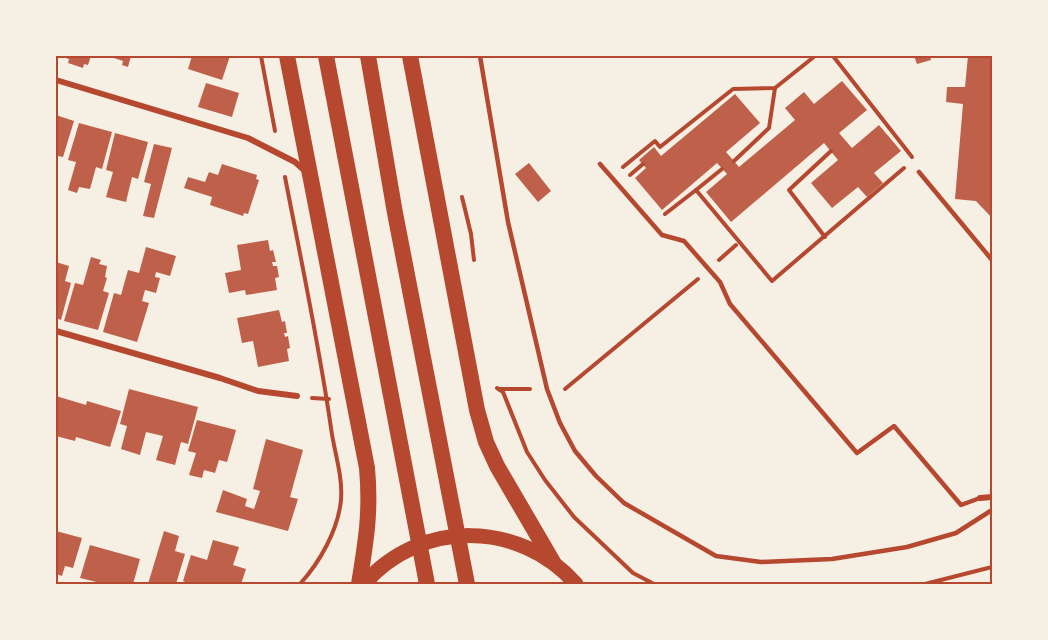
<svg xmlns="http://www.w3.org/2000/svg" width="1048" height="640" font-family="Karla,sans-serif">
<rect width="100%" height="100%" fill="#f6efe4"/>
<!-- building -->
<g fill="#bf614a">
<polygon points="56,56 91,56 88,65 84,64 83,68 68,63 69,59 66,58 59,57 57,60 56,60"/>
<polygon points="108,56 131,56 128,67 122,65 123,61"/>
<polygon points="192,56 230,56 222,80 188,69"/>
<polygon points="914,56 930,56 931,60 917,64"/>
<polygon points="968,56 992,56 992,218 976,201 955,199 963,104 946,102 947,87 965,87"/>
<polygon points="842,81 867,110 839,133 852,148 879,125 901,151 874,173 883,183 867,197 858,187 832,208 811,183 838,160 824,143 731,222 706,192 727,174 717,163 662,210 635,178 646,168 639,160 654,147 661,156 735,94 760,123 726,152 739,167 795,120 785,108 804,92 814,104"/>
<polygon points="206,83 239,93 232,117 198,107"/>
<polygon points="56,115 74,121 63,157 58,156 56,161"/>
<polygon points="79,123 112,132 102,169 96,167 90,189 79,187 77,193 68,190 76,162 68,160"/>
<polygon points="115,133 148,142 138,179 132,177 126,202 106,197 113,172 106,170"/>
<polygon points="154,144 172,148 154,218 143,216 151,184 144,182"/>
<polygon points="529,163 551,191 538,202 515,174"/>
<polygon points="222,164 257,175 256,179 259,180 248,214 244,213 243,216 210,205 212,197 184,188 188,177 205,182 209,172 218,175"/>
<polygon points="268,240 270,251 273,250 276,262 272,262 273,266 277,266 279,277 275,278 277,290 246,295 245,290 229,293 225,273 241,270 237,245"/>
<polygon points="146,247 176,256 170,276 156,272 155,277 160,278 156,293 145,290 142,301 149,303 137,342 103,332 114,293 121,295 128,270 139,273"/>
<polygon points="91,257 101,260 99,264 107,266 105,277 107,278 103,291 109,293 98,330 64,321 75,283 83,285"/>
<polygon points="56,262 69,266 65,281 71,283 61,320 56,318"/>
<polygon points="279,310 282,322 285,321 287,333 284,333 285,337 288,336 290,348 287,349 289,361 258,367 253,341 242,343 237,318"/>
<polygon points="129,389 198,407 188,444 181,442 175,465 156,460 163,436 146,432 140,455 121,449 127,426 120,424"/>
<polygon points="56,396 86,405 87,401 121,411 110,447 76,437 75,441 56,436"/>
<polygon points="197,420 236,430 227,462 219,460 215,473 204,470 202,478 189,475 196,453 188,451"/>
<polygon points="266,439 303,450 290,497 298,499 288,531 216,512 223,490 247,499 245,506 254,509 260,491 253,489"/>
<polygon points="56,531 82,538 73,568 65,566 62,576 56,574"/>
<polygon points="164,531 179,536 175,551 185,554 176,584 168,583 168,584 148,584"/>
<polygon points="213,540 239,547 233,565 246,569 241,584 190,584 183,581 191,555 207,560"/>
<polygon points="90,545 140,559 133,584 105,584 80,578"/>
</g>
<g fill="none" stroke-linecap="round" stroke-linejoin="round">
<!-- path -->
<g stroke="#b5482f" stroke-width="4">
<polyline points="261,56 275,131"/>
<polyline points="833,56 912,157"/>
<polyline points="734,161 769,128 775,88"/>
<polyline points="623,167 655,141 660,147 733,89 775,88 815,56"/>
<polyline points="630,175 643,164"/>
<path d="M 285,177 C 301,260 319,344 331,428 C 334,451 343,476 341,500 C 338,530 320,562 300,584"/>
<polyline points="696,190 722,169"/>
<polyline points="462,197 471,234 474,260"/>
<polyline points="665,214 696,190 772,281 904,168"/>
<polyline points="825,237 789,190 831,151"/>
<polyline points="719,260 736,245"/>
<polyline points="497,388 503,392 527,452 545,480 574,517 633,573 654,584"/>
<polyline points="499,389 530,389"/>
<polyline points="565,389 698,279"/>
<polyline points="312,398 329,399"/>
<polyline points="925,584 992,567"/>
</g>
<!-- service -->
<g stroke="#b5482f" stroke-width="4.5">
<polyline points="480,56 508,222 547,389 560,423 575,451 596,476 624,503 716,556 761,562 832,559 907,547 956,533 992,510"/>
<polyline points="600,164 662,235 684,241 720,282 730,304 857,453 894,426 961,505 980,498"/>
<polyline points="919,172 992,260"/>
</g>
<!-- minor -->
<g stroke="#b5482f" stroke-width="6">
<polyline points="56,80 248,138 295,162 305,171"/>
<polyline points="56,331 220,378 258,391 297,396"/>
<polyline points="980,498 992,497"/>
</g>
<!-- primary -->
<path stroke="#b5482f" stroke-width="15" d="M 364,584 C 420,519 520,520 576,584"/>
<!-- trunk -->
<g stroke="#b5482f" stroke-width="16">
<path d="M 287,56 L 367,468 C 371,512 366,541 359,584"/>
<polyline points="326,56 427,584"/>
<polyline points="368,56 395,213 467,584"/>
<polyline points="410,56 477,410 486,442 497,466 553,562"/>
</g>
</g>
<!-- border -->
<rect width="1048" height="640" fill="none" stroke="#f6efe4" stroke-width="114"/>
<rect x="57" y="57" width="934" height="526" fill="none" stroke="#b5482f" stroke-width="2"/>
</svg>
